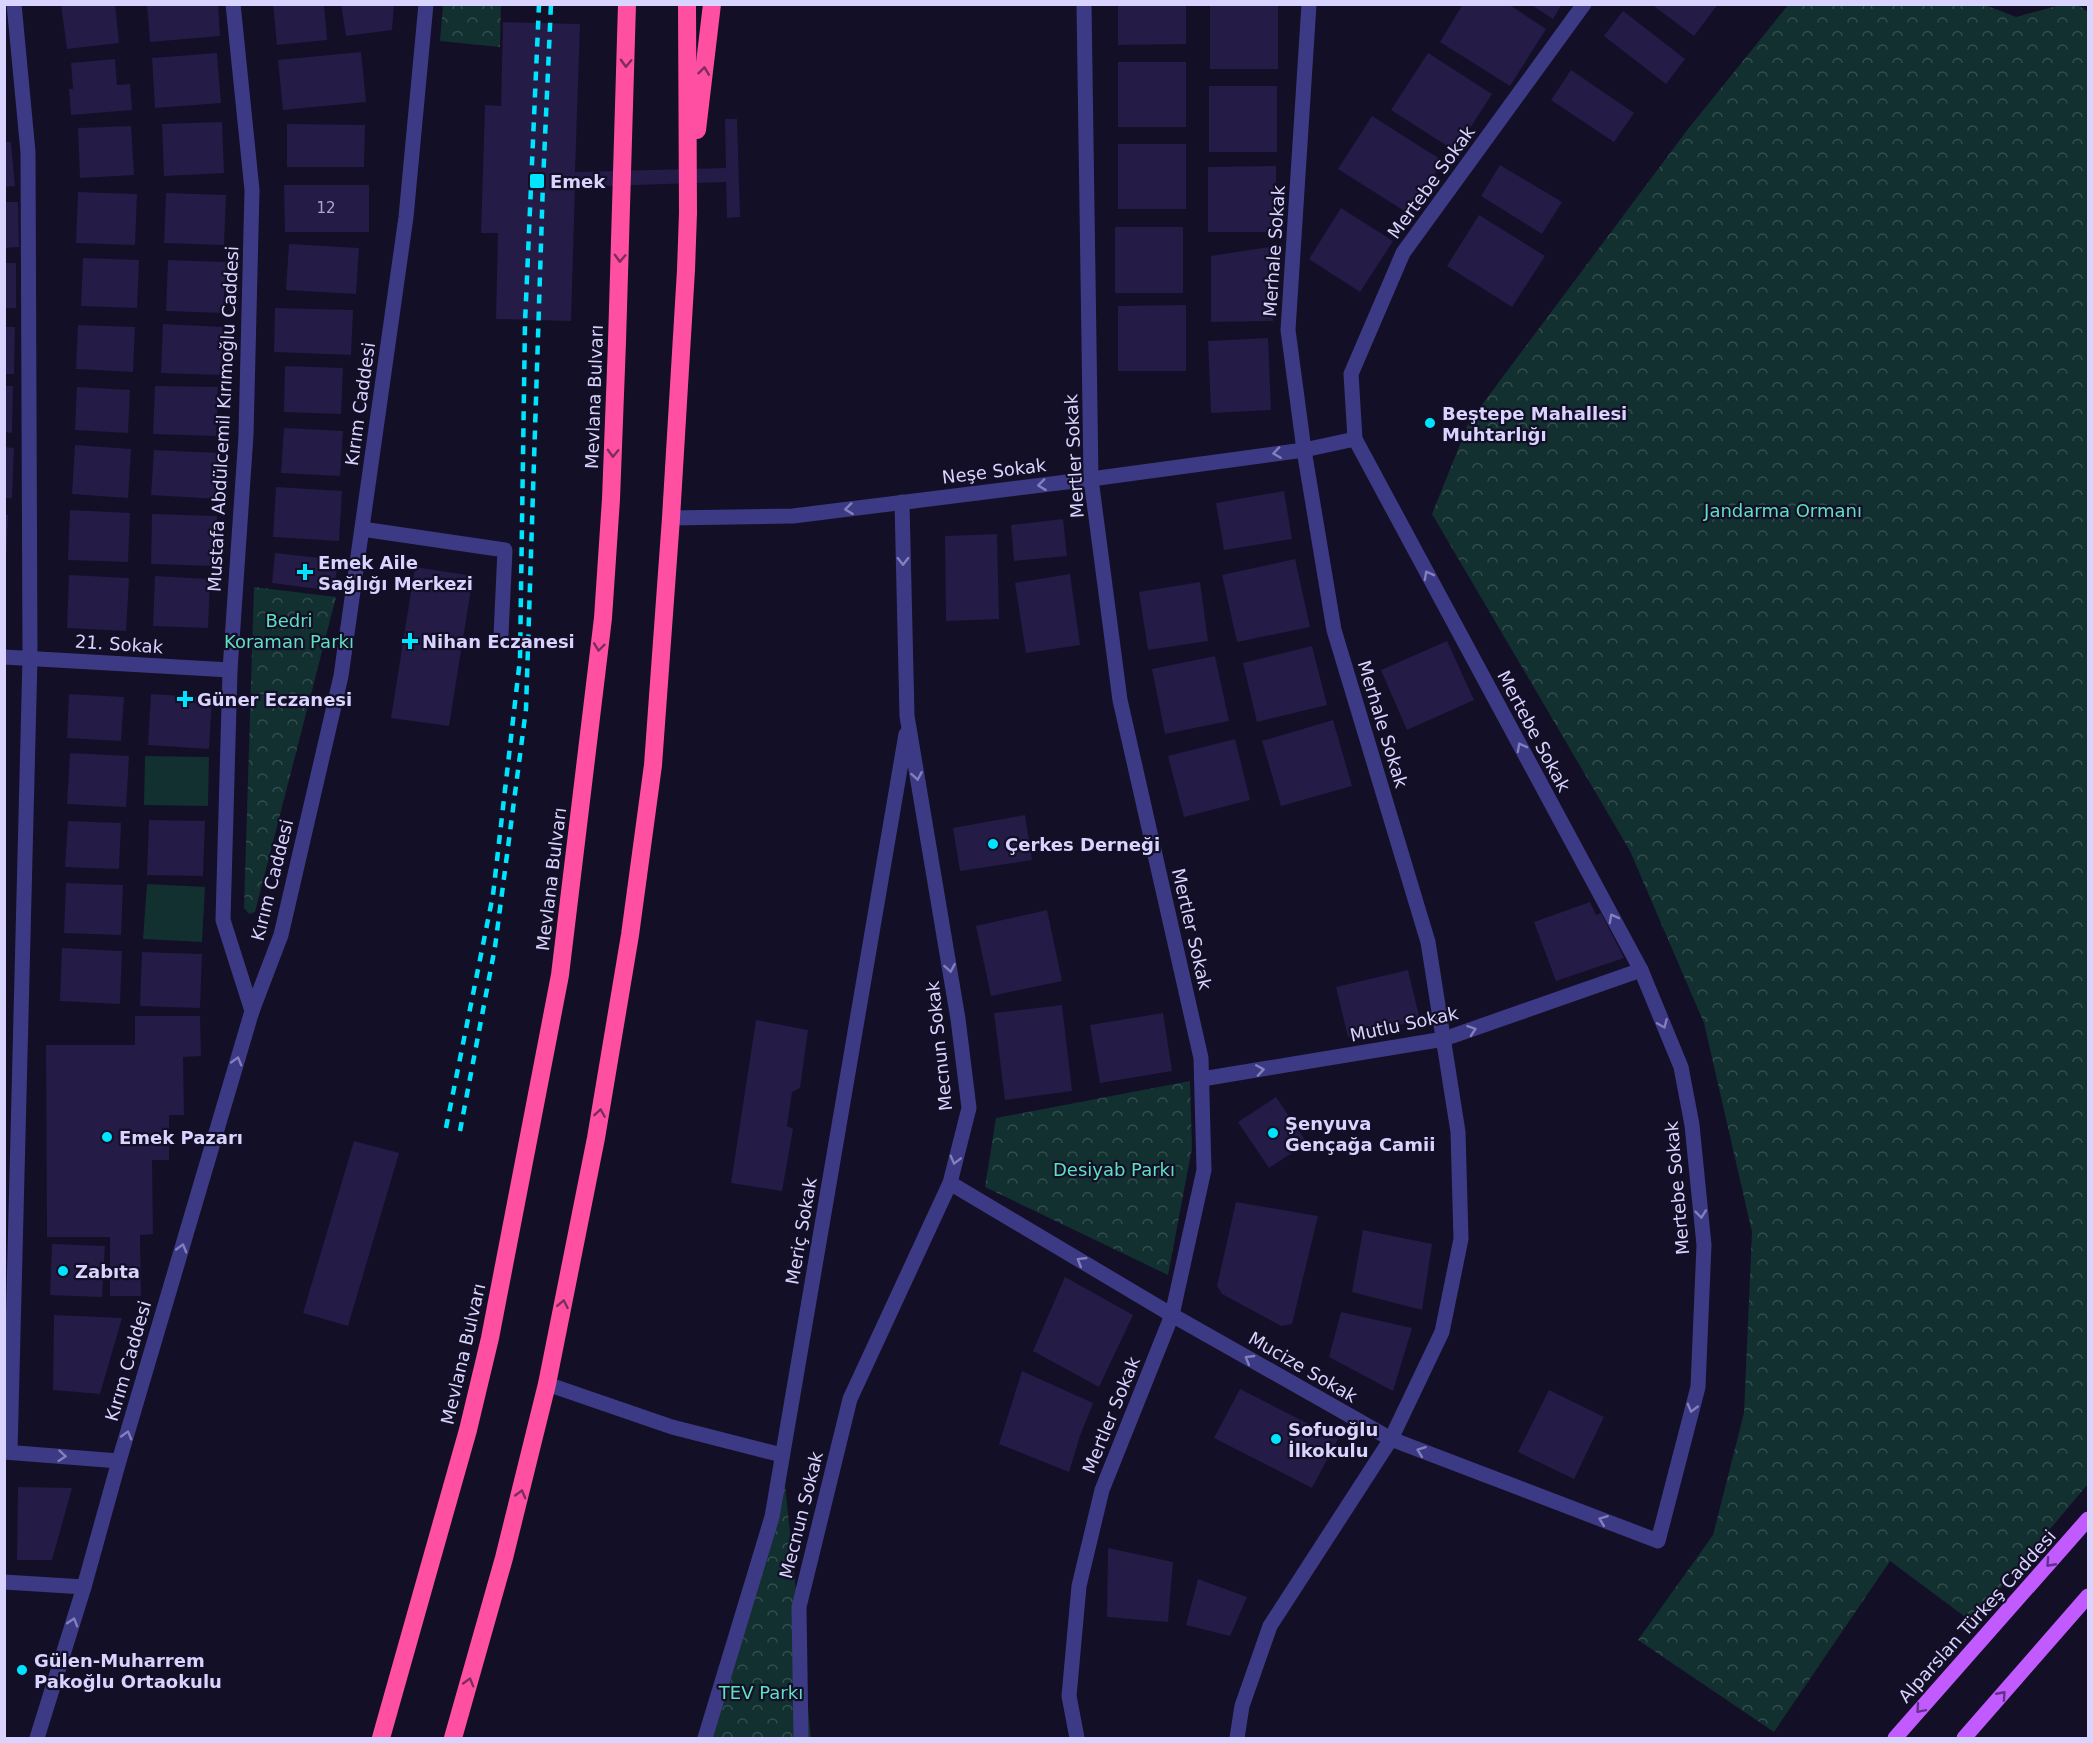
<svg xmlns="http://www.w3.org/2000/svg" width="2093" height="1743" font-family="'DejaVu Sans',sans-serif">
<defs>
<pattern id="forest-crowns" width="20" height="18" patternUnits="userSpaceOnUse" patternTransform="scale(1.5)"><rect width="20" height="18" fill="#12302f"/><path d="M2 6a3 3 0 1 1 6 0M12 15a3 3 0 1 1 6 0" fill="none" stroke="#344d4e"/></pattern>
</defs>
<rect width="100%" height="100%" fill="#130f26"/>
<!-- green -->
<g fill="#12302f">
<polygon points="145,756 209,757 208,806 144,805"/>
<polygon points="147,884 205,887 202,942 143,939"/>
</g>
<!-- forest -->
<g fill="url(#forest-crowns)">
<polygon points="443,5 501,5 500,47 440,41"/>
<polygon points="2078,5 2088,12 2088,1484 1972,1622 1890,1561 1774,1732 1638,1640 1713,1535 1744,1413 1752,1232 1704,1023 1630,851 1432,514 1469,422 1688,129 1788,5 1985,5 2016,17 2060,5"/>
<polygon points="254,587 336,597 255,912 249,914 244,908"/>
<polygon points="1190,1081 1192,1148 1168,1275 985,1187 996,1118"/>
<polygon points="782,1455 811,1738 700,1738"/>
</g>
<!-- building -->
<g fill="#241b47">
<polygon points="61,4 115,4 119,43 67,49"/>
<polygon points="147,4 218,4 220,36 150,42"/>
<polygon points="273,4 324,4 327,40 277,45"/>
<polygon points="341,4 394,4 392,30 346,36"/>
<polygon points="1118,4 1186,4 1186,44 1118,45"/>
<rect x="1210" y="4" width="68" height="65"/>
<polygon points="1463,4 1508,4 1546,29 1510,86 1440,42"/>
<polygon points="1530,4 1562,4 1553,19"/>
<polygon points="1651,4 1718,4 1694,36"/>
<polygon points="1623,11 1685,59 1666,84 1604,36"/>
<polygon points="503,22 580,24 575,172 726,168 725,119 737,119 740,217 727,218 726,182 575,187 571,321 496,319 498,233 481,233 485,105 501,106"/>
<polygon points="361,52 366,102 283,110 278,60"/>
<polygon points="217,53 221,103 155,108 152,58"/>
<polygon points="1428,53 1492,94 1455,151 1391,110"/>
<polygon points="115,59 117,85 130,84 132,110 71,115 69,89 73,89 71,63"/>
<rect x="1118" y="62" width="68" height="65"/>
<polygon points="1571,70 1634,113 1614,142 1551,100"/>
<rect x="1209" y="86" width="68" height="66"/>
<polygon points="1372,116 1443,161 1409,214 1338,169"/>
<polygon points="222,122 224,173 164,176 162,124"/>
<polygon points="287,124 365,125 364,167 287,167"/>
<polygon points="131,126 134,175 80,178 78,128"/>
<polygon points="4,142 11,142 15,186 4,187"/>
<rect x="1118" y="144" width="68" height="65"/>
<polygon points="1500,165 1562,202 1542,234 1481,196"/>
<polygon points="1276,166 1276,232 1208,232 1208,167"/>
<polygon points="284,185 369,185 369,232 285,232"/>
<polygon points="78,192 137,194 135,245 76,243"/>
<polygon points="166,193 226,195 224,245 164,243"/>
<polygon points="4,202 18,202 19,247 4,248"/>
<polygon points="1341,208 1393,241 1360,292 1309,259"/>
<polygon points="1479,215 1545,256 1512,307 1447,266"/>
<rect x="1115" y="227" width="68" height="66"/>
<polygon points="289,244 359,248 356,294 286,290"/>
<polygon points="1269,247 1273,321 1211,322 1211,256"/>
<polygon points="83,258 139,260 137,308 81,306"/>
<polygon points="168,260 226,262 223,313 166,311"/>
<rect x="4" y="263" width="12" height="45"/>
<polygon points="1186,305 1186,371 1118,371 1118,306"/>
<polygon points="275,308 353,310 351,355 274,352"/>
<polygon points="163,324 223,327 221,375 161,373"/>
<polygon points="78,325 135,327 133,372 76,369"/>
<polygon points="4,327 15,327 14,374 4,374"/>
<polygon points="1268,338 1271,410 1211,413 1208,341"/>
<polygon points="285,366 343,368 341,414 284,412"/>
<polygon points="4,386 13,386 12,433 4,432"/>
<polygon points="155,386 218,387 216,436 153,434"/>
<polygon points="77,387 130,390 128,433 75,430"/>
<polygon points="284,428 343,431 340,476 281,473"/>
<polygon points="75,445 131,449 128,498 72,494"/>
<polygon points="4,447 14,448 12,498 4,498"/>
<polygon points="154,450 218,453 216,499 151,495"/>
<polygon points="276,487 342,491 339,541 273,537"/>
<polygon points="1284,491 1292,539 1224,550 1216,503"/>
<polygon points="70,510 130,513 128,562 68,560"/>
<polygon points="152,514 217,516 216,566 151,564"/>
<polygon points="5,515 8,515 6,559 5,559"/>
<polygon points="1063,519 1067,556 1014,561 1011,525"/>
<polygon points="997,534 999,619 946,621 945,536"/>
<polygon points="275,553 338,560 334,591 272,583"/>
<polygon points="1295,559 1310,627 1237,642 1222,575"/>
<polygon points="415,567 473,576 449,726 391,718"/>
<polygon points="1070,574 1080,645 1026,653 1015,583"/>
<polygon points="69,575 129,578 126,631 67,628"/>
<polygon points="155,576 210,579 208,628 153,626"/>
<polygon points="1200,582 1208,641 1148,650 1139,592"/>
<polygon points="1447,641 1474,700 1407,730 1381,670"/>
<polygon points="1312,646 1327,705 1257,722 1243,663"/>
<polygon points="1215,656 1229,721 1165,734 1152,669"/>
<polygon points="69,694 124,697 121,741 67,738"/>
<polygon points="151,694 212,698 209,749 148,745"/>
<polygon points="1333,720 1352,786 1281,806 1262,741"/>
<polygon points="1235,739 1250,800 1184,817 1168,756"/>
<polygon points="70,753 129,756 126,807 67,804"/>
<polygon points="1025,815 1032,860 960,871 953,828"/>
<polygon points="149,820 205,821 203,876 147,875"/>
<polygon points="68,821 121,823 119,869 65,867"/>
<polygon points="66,883 123,885 121,935 64,933"/>
<polygon points="1590,902 1596,915 1601,913 1624,958 1556,981 1534,922"/>
<polygon points="1047,910 1062,981 991,996 976,926"/>
<polygon points="62,948 122,951 120,1004 60,1001"/>
<polygon points="142,952 202,954 200,1008 140,1006"/>
<polygon points="1408,970 1420,1020 1348,1037 1336,987"/>
<polygon points="1062,1005 1072,1091 1005,1100 994,1013"/>
<polygon points="1163,1013 1172,1071 1100,1083 1090,1025"/>
<polygon points="135,1016 200,1016 201,1056 183,1057 184,1115 169,1115 169,1160 152,1160 153,1234 140,1235 141,1296 110,1296 110,1237 47,1237 46,1045 135,1045"/>
<polygon points="756,1020 808,1030 800,1088 792,1092 787,1126 793,1129 782,1191 731,1183"/>
<polygon points="1276,1097 1307,1143 1269,1168 1238,1122"/>
<polygon points="354,1141 399,1153 348,1326 303,1313"/>
<polygon points="1236,1202 1318,1216 1292,1324 1281,1326 1222,1294 1217,1286"/>
<polygon points="1363,1230 1432,1244 1422,1310 1352,1292"/>
<polygon points="52,1244 105,1246 102,1297 50,1295"/>
<polygon points="1065,1277 1133,1315 1099,1387 1033,1351"/>
<polygon points="1341,1312 1412,1328 1393,1391 1329,1357"/>
<polygon points="54,1315 122,1318 100,1394 53,1390"/>
<polygon points="1022,1371 1093,1403 1080,1436 1069,1472 999,1444"/>
<polygon points="1240,1389 1338,1439 1312,1488 1214,1438"/>
<polygon points="1549,1390 1604,1417 1574,1479 1518,1452"/>
<polygon points="18,1487 72,1488 52,1560 17,1560"/>
<polygon points="1108,1548 1173,1562 1168,1622 1107,1617"/>
<polygon points="1198,1579 1247,1597 1230,1636 1186,1625"/>
</g>
<g fill="none" stroke-linecap="round" stroke-linejoin="round">
<!-- minor -->
<g stroke="#3d3a85" stroke-width="15">
<polyline points="233,4 252,190 246,435 230,670 223,920 252,1011"/>
<polyline points="671,518 793,516 1091,479 1304,450 1355,439"/>
<polyline points="362,529 505,550 501,635"/>
<polyline points="4,657 230,670"/>
<polyline points="1202,1079 1444,1039 1641,970"/>
<polyline points="950,1183 1172,1315 1391,1439 1658,1541 1698,1387 1704,1245 1692,1125 1681,1067 1641,970 1355,439 1351,374 1403,253 1584,4"/>
<polyline points="547,1384 672,1427 782,1455"/>
<polyline points="4,1452 119,1461"/>
<polyline points="10,1452 30,658 28,152 14,4"/>
<polyline points="4,1582 84,1587"/>
<polyline points="37,1738 84,1587 119,1461 252,1011 281,935 341,676 406,217 426,4"/>
<polyline points="705,1738 772,1517 906,734"/>
<polyline points="801,1738 799,1607 850,1399 950,1183 969,1108 958,1019 907,716 902,502"/>
<polyline points="1077,1738 1069,1696 1079,1586 1102,1490 1172,1315 1204,1170 1201,1058 1120,700 1091,479 1084,4"/>
<polyline points="1237,1738 1242,1706 1270,1626 1391,1439 1442,1332 1461,1239 1458,1132 1428,942 1334,630 1304,450 1288,330 1309,4"/>
</g>
<!-- major -->
<g stroke="#c25bff" stroke-width="15">
<polyline points="1895,1738 2088,1519"/>
<polyline points="1964,1738 2088,1596"/>
</g>
<!-- highway -->
<g stroke="#ff4fa3" stroke-width="18">
<polyline points="697,130 712,4"/>
<polyline points="381,1738 468,1430 490,1338 560,975 603,618 611,499 617,342 627,4"/>
<polyline points="453,1738 504,1558 547,1384 596,1138 630,935 653,765 671,518 686,270 688,213 687,4"/>
</g>
<!-- rail -->
<g stroke="#00e5ff" stroke-width="4.5" stroke-dasharray="9 8" stroke-linecap="butt">
<polyline points="446,1128 493,895 520,659 525,323 539,4"/>
<polyline points="460,1131 495,947 526,709 543,182 551,4"/>
</g>
</g>
<!-- one-way arrows -->
<defs><path id="oneway-chevron" d="M-2-3.5L2.5 0L-2 3.5" fill="none" stroke-width="1.6" stroke-linecap="round" stroke-linejoin="round" transform="scale(1.5)"/></defs>
<g stroke="#7d2c5e">
<use href="#oneway-chevron" transform="translate(626 63) rotate(92)"/>
<use href="#oneway-chevron" transform="translate(704 71) rotate(-83)"/>
<use href="#oneway-chevron" transform="translate(620 258) rotate(92)"/>
<use href="#oneway-chevron" transform="translate(613 453) rotate(92)"/>
<use href="#oneway-chevron" transform="translate(599 647) rotate(97)"/>
<use href="#oneway-chevron" transform="translate(600 1113) rotate(-81)"/>
<use href="#oneway-chevron" transform="translate(563 1304) rotate(-79)"/>
<use href="#oneway-chevron" transform="translate(521 1494) rotate(-75)"/>
<use href="#oneway-chevron" transform="translate(469 1682) rotate(-74)"/>
</g>
<g stroke="#837fbc">
<use href="#oneway-chevron" transform="translate(1277 453) rotate(172)"/>
<use href="#oneway-chevron" transform="translate(1042 485) rotate(173)"/>
<use href="#oneway-chevron" transform="translate(849 509) rotate(173)"/>
<use href="#oneway-chevron" transform="translate(903 561) rotate(89)"/>
<use href="#oneway-chevron" transform="translate(1428 575) rotate(-118)"/>
<use href="#oneway-chevron" transform="translate(1521 747) rotate(-118)"/>
<use href="#oneway-chevron" transform="translate(917 776) rotate(80)"/>
<use href="#oneway-chevron" transform="translate(1613 918) rotate(-118)"/>
<use href="#oneway-chevron" transform="translate(950 968) rotate(80)"/>
<use href="#oneway-chevron" transform="translate(1663 1024) rotate(67)"/>
<use href="#oneway-chevron" transform="translate(1472 1030) rotate(-19)"/>
<use href="#oneway-chevron" transform="translate(237 1061) rotate(-74)"/>
<use href="#oneway-chevron" transform="translate(1260 1070) rotate(-9)"/>
<use href="#oneway-chevron" transform="translate(955 1160) rotate(104)"/>
<use href="#oneway-chevron" transform="translate(1701 1214) rotate(84)"/>
<use href="#oneway-chevron" transform="translate(182 1248) rotate(-74)"/>
<use href="#oneway-chevron" transform="translate(1081 1261) rotate(-149)"/>
<use href="#oneway-chevron" transform="translate(1249 1359) rotate(-150)"/>
<use href="#oneway-chevron" transform="translate(1692 1408) rotate(105)"/>
<use href="#oneway-chevron" transform="translate(127 1435) rotate(-74)"/>
<use href="#oneway-chevron" transform="translate(1421 1451) rotate(-159)"/>
<use href="#oneway-chevron" transform="translate(62 1456) rotate(5)"/>
<use href="#oneway-chevron" transform="translate(1603 1520) rotate(-159)"/>
<use href="#oneway-chevron" transform="translate(73 1622) rotate(-73)"/>
</g>
<g stroke="#623188">
<use href="#oneway-chevron" transform="translate(2050 1563) rotate(132)"/>
<use href="#oneway-chevron" transform="translate(2002 1695) rotate(-48)"/>
<use href="#oneway-chevron" transform="translate(1920 1709) rotate(131)"/>
</g>
<!-- markers -->
<g fill="#00e5ff" stroke="#130f26" stroke-width="2">
<rect x="529" y="173" width="16" height="16" rx="3"/>
<circle cx="1430" cy="423" r="6"/>
<path d="M302 563h6v6h6v6h-6v6h-6v-6h-6v-6h6z"/>
<path d="M407 632h6v6h6v6h-6v6h-6v-6h-6v-6h6z"/>
<path d="M182 690h6v6h6v6h-6v6h-6v-6h-6v-6h6z"/>
<circle cx="993" cy="844" r="6"/>
<circle cx="1273" cy="1133" r="6"/>
<circle cx="107" cy="1137" r="6"/>
<circle cx="63" cy="1271" r="6"/>
<circle cx="1276" cy="1439" r="6"/>
<circle cx="22" cy="1670" r="6"/>
</g>
<g text-anchor="middle" dominant-baseline="central" stroke-width="4.5" stroke-linejoin="round" paint-order="stroke">
<!-- number labels -->
<g font-size="15" fill="#aca6d1">
<text x="326" y="208">12</text>
</g>
<!-- poi labels -->
<g font-size="18" font-weight="bold" fill="#d9d4ff" stroke="#130f26" text-anchor="start">
<text x="550" y="181">Emek</text>
<text x="1442" y="413">Beştepe Mahallesi<tspan x="1442" dy="21">Muhtarlığı</tspan></text>
<text x="318" y="562">Emek Aile<tspan x="318" dy="21">Sağlığı Merkezi</tspan></text>
<text x="422" y="641">Nihan Eczanesi</text>
<text x="197" y="699">Güner Eczanesi</text>
<text x="1005" y="844">Çerkes Derneği</text>
<text x="1285" y="1123">Şenyuva<tspan x="1285" dy="21">Gençağa Camii</tspan></text>
<text x="119" y="1137">Emek Pazarı</text>
<text x="75" y="1271">Zabıta</text>
<text x="1288" y="1429">Sofuoğlu<tspan x="1288" dy="21">İlkokulu</tspan></text>
<text x="34" y="1660">Gülen-Muharrem<tspan x="34" dy="21">Pakoğlu Ortaokulu</tspan></text>
</g>
<!-- street labels -->
<g font-size="18" fill="#d9d4ff" stroke="#130f26">
<text transform="translate(1431 182) rotate(-54)">Mertebe Sokak</text>
<text transform="translate(1274 251) rotate(-86)">Merhale Sokak</text>
<text transform="translate(594 397) rotate(-88)">Mevlana Bulvarı</text>
<text transform="translate(360 404) rotate(-82)">Kırım Caddesi</text>
<text transform="translate(223 419) rotate(-87)">Mustafa Abdülcemil Kırımoğlu Caddesi</text>
<text transform="translate(1074 456) rotate(-93)">Mertler Sokak</text>
<text transform="translate(994 471) rotate(-7)">Neşe Sokak</text>
<text transform="translate(119 644) rotate(4)">21. Sokak</text>
<text transform="translate(1383 724) rotate(73)">Merhale Sokak</text>
<text transform="translate(1534 731) rotate(62)">Mertebe Sokak</text>
<text transform="translate(551 879) rotate(-83)">Mevlana Bulvarı</text>
<text transform="translate(272 880) rotate(-76)">Kırım Caddesi</text>
<text transform="translate(1192 929) rotate(77)">Mertler Sokak</text>
<text transform="translate(1404 1024) rotate(-12)">Mutlu Sokak</text>
<text transform="translate(939 1046) rotate(-96)">Mecnun Sokak</text>
<text transform="translate(1677 1188) rotate(-95)">Mertebe Sokak</text>
<text transform="translate(801 1231) rotate(-80)">Meriç Sokak</text>
<text transform="translate(463 1354) rotate(-77)">Mevlana Bulvarı</text>
<text transform="translate(128 1361) rotate(-74)">Kırım Caddesi</text>
<text transform="translate(1303 1367) rotate(30)">Mucize Sokak</text>
<text transform="translate(1111 1415) rotate(-68)">Mertler Sokak</text>
<text transform="translate(801 1515) rotate(-76)">Mecnun Sokak</text>
<text transform="translate(1977 1616) rotate(-48)">Alparslan Türkeş Caddesi</text>
</g>
<!-- park labels -->
<g font-size="18" fill="#5fe0c0" stroke="#130f26">
<text x="1783" y="510">Jandarma Ormanı</text>
<text x="289" y="620">Bedri<tspan x="289" dy="21">Koraman Parkı</tspan></text>
<text x="1114" y="1169">Desiyab Parkı</text>
<text x="761" y="1692">TEV Parkı</text>
</g>
</g>
<!-- border -->
<rect width="2093" height="1743" fill="none" stroke="#d9d4ff" stroke-width="12"/>
</svg>
